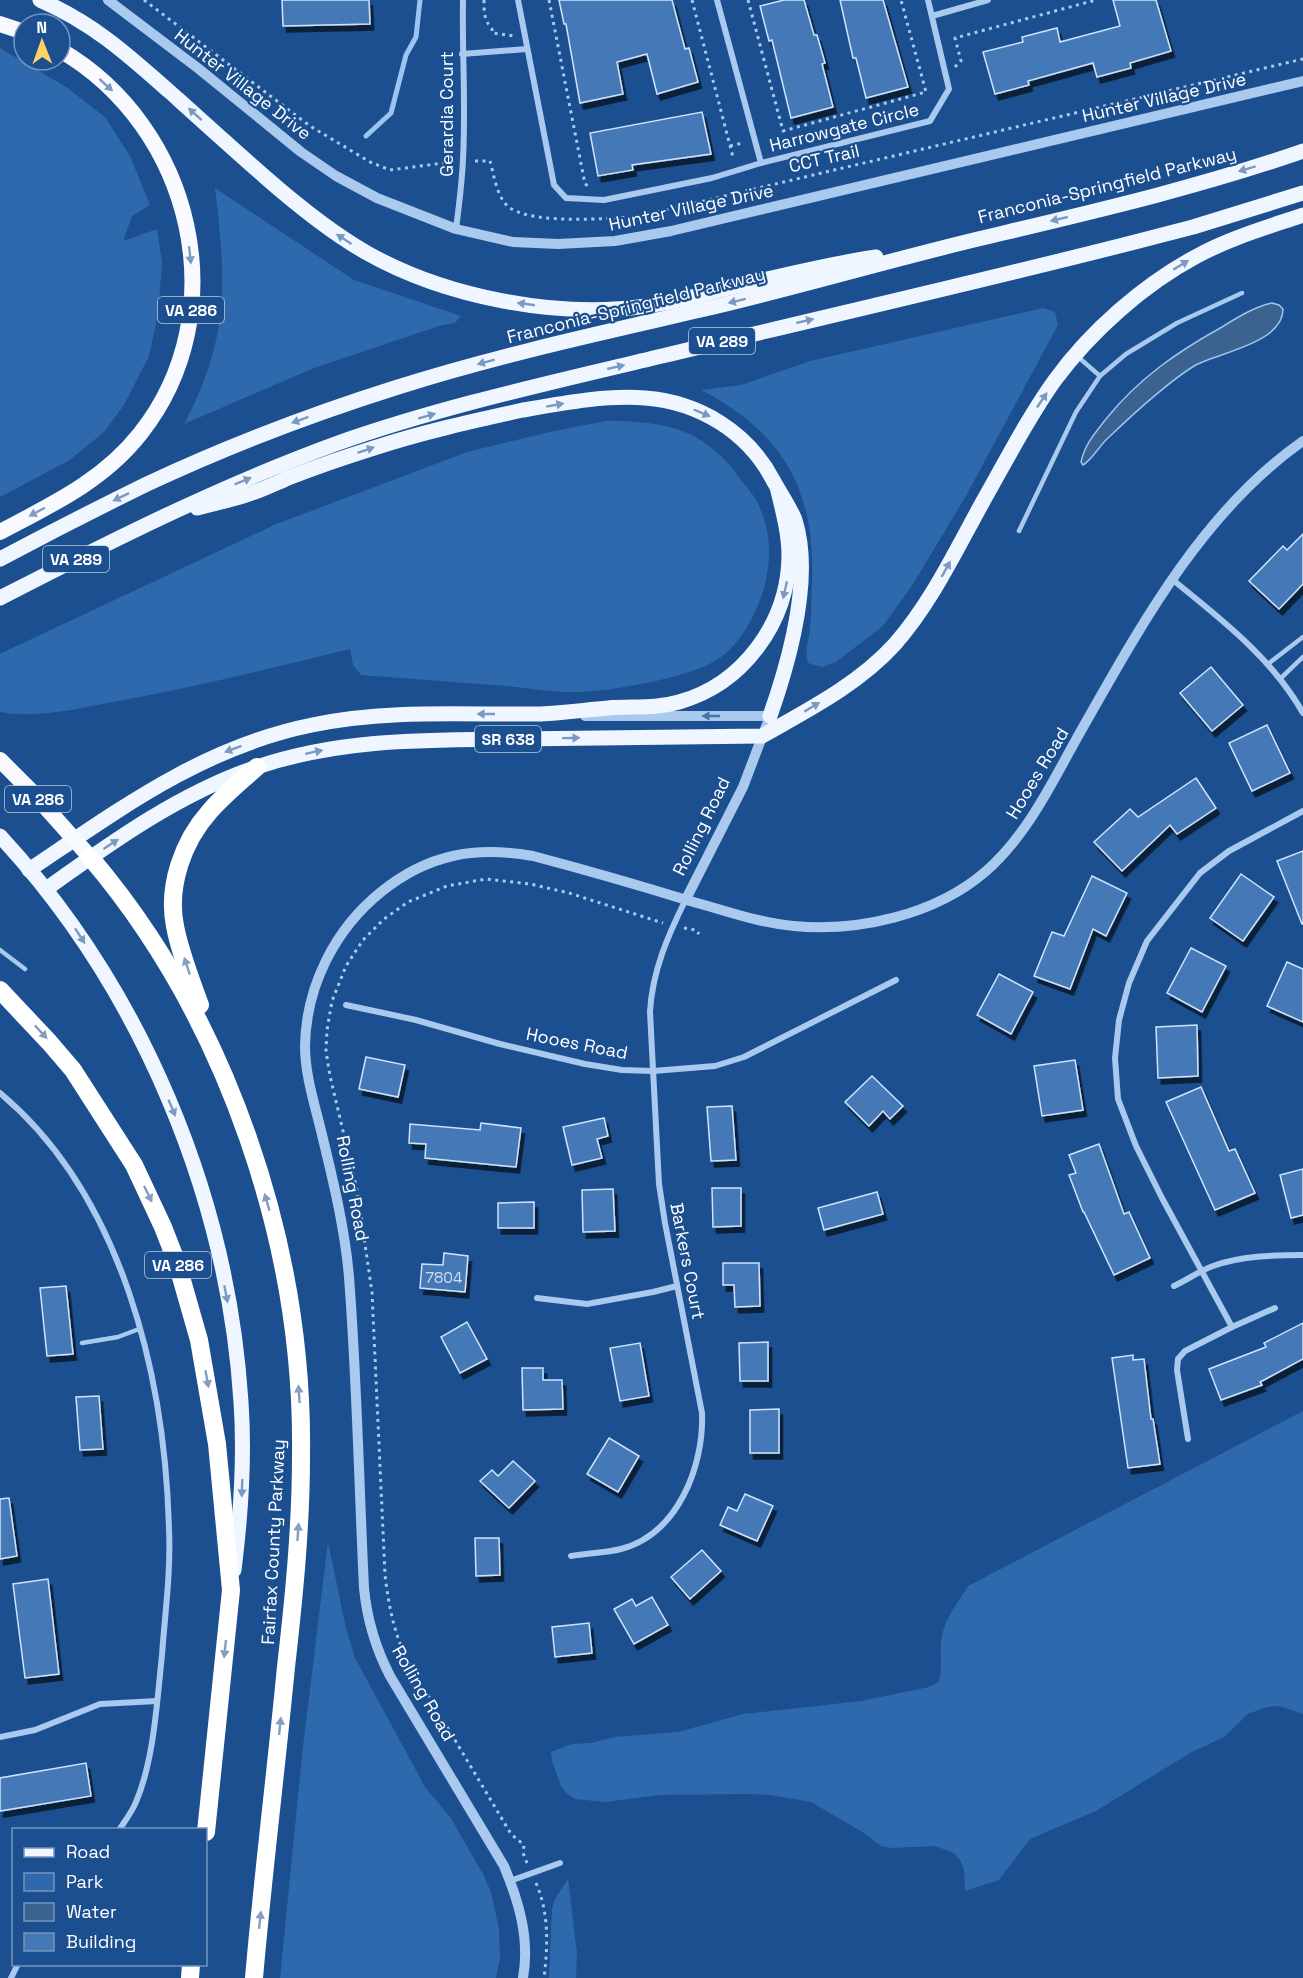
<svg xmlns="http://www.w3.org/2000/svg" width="1303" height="1978" font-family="'Space Grotesk',sans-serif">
<defs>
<filter id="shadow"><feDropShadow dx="3.5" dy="6" stdDeviation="0" flood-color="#0009"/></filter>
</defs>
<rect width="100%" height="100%" fill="#1b4f8f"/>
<!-- green -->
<g fill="#2e69ad">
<polygon points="0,48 66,87 105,117 130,156 150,205 132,216 123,241 157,229 162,262 158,315 149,356 124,405 104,432 70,460 0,497"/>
<path d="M 215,188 L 354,280 L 461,316 L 455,323 L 439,326 L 314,368 L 184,424 C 230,338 226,281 215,188 Z"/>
<path d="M 1043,308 L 1055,312 L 1058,325 L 966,496 L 913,584 L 883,626 L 836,662 L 822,667 L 808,663 C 805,652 807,646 809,636 C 812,619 811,601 812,585 C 816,491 784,433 701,390 L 741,385 L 810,361 Z"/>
<path d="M 606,421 C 633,421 662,422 687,433 C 708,442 725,458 738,476 C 744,485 753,493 757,502 C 776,538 771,581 753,616 C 739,643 725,660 695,670 C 660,682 616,690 579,692 C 555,693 530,688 506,686 C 458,682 410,679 361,675 L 353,665 L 350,649 C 272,668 196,687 118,701 C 82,708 36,719 0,712 L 0,654 L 6,651 L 274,525 L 467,452 L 554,431 Z"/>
<path d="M 1303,1411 L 1303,1714 L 1279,1706 L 1267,1707 L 1248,1714 L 1224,1737 L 1190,1753 L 1096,1811 L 1030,1839 L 999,1880 L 965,1891 L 964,1869 L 960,1860 L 954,1853 L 935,1846 L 892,1848 L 881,1846 L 864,1833 L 811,1802 L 771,1795 L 747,1794 L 660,1795 L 605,1802 L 575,1799 L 567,1794 L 561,1786 L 552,1761 L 551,1752 L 572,1744 L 591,1743 L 614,1737 L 678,1732 L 743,1714 L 861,1701 L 929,1687 L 939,1682 C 943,1667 939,1651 942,1636 C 945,1618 959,1601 968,1586 Z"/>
<polygon points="328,1542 346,1628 355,1658 425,1787 450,1817 483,1874 491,1892 499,1929 500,1958 496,1978 280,1978 303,1746"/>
<polygon points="568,1879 577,1953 576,1978 549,1978 552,1909 555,1899"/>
</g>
<!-- water -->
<path fill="#3c6290" stroke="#9cc4f0" stroke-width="1.5" d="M 1272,303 L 1279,305 L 1283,309 C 1283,344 1216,353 1194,366 C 1167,383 1131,416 1108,438 C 1100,445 1092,460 1083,465 L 1081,462 C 1085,444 1095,433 1106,419 C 1139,378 1177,352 1222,327 C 1238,317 1254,307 1272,303 Z"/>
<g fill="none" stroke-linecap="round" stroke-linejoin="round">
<!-- stream -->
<polyline stroke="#9cc4f0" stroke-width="5" points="366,136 391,113 406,55 416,37 420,0"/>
</g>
<!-- building -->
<g fill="#4478b7" stroke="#cfe3fa" stroke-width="1.5" filter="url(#shadow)">
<polygon points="282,0 369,0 370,24 283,26"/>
<polygon points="559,0 672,0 685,49 689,48 698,82 657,94 647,54 617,62 623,94 580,103 566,24 564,24"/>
<polygon points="784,0 804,0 814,35 817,35 825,63 822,64 833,107 791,118 772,40 769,41 760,6"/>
<polygon points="840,0 883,0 908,87 866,98 856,58 853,58"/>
<polygon points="1113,0 1156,0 1171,51 1130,63 1131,68 1097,77 1093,63 1028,81 1029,85 995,94 983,52 1023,42 1022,37 1057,28 1060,42 1120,26"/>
<polygon points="702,112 711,154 632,165 633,170 598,176 590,133"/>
<polygon points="1303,534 1303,584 1279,609 1249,581 1283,546 1287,550"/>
<polygon points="1211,667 1243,705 1212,731 1180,693"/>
<polygon points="1267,725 1290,773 1252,791 1229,743"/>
<polygon points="1196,778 1216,808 1177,834 1170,825 1122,871 1094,842 1130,809 1138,817"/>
<polygon points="1303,851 1303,924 1302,924 1277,861"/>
<polygon points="1241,874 1274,897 1243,941 1210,918"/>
<polygon points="1092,876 1127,893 1106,936 1093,929 1070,989 1034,976 1052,932 1064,936"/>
<polygon points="1191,948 1226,966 1202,1012 1167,993"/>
<polygon points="1287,962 1303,969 1303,1022 1267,1006"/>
<polygon points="999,974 1033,992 1011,1034 977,1015"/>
<polygon points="1197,1025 1198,1076 1158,1078 1156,1027"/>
<polygon points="366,1057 405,1065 398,1097 359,1089"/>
<polygon points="1075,1060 1083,1110 1042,1116 1034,1066"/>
<polygon points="872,1076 903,1106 890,1119 883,1111 869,1126 845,1102"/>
<polygon points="1201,1087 1229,1151 1235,1149 1255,1193 1215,1210 1166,1102"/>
<polygon points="732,1106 736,1160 711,1161 707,1107"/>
<polygon points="604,1118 608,1136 597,1139 602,1158 572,1165 563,1127"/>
<polygon points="481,1123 521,1128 516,1167 425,1158 426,1144 409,1143 410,1124 480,1130"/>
<polygon points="1099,1144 1124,1214 1129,1212 1150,1258 1114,1275 1084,1212 1083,1212 1069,1175 1076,1173 1069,1155"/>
<polygon points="1303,1169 1303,1215 1291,1218 1280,1175"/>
<polygon points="712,1188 741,1188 741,1226 713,1227"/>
<polygon points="613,1189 615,1231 583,1232 582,1190"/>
<polygon points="877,1192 883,1214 824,1230 818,1208"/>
<polygon points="534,1202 534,1228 498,1228 498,1203"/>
<polygon points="444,1253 468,1256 465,1292 420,1288 422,1264 443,1265"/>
<polygon points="723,1263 759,1263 760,1306 735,1307 734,1285 723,1285"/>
<polygon points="66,1286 73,1354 47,1356 40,1288"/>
<polygon points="467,1322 487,1359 460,1373 441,1337"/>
<polygon points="1303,1323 1303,1359 1260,1382 1262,1385 1221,1400 1209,1369 1266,1347 1264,1343"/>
<polygon points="768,1342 768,1381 740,1381 739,1343"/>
<polygon points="640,1343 649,1396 620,1401 610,1348"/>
<polygon points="1133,1355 1133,1360 1144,1359 1151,1419 1153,1419 1160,1464 1128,1468 1112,1358"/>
<polygon points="522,1368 543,1368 543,1380 562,1380 563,1409 523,1410"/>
<polygon points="99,1396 103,1449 80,1450 76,1397"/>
<polygon points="779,1409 779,1453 750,1453 750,1410"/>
<polygon points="609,1438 639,1456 618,1492 587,1474"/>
<polygon points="513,1461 535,1481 509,1508 480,1481 492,1470 498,1476"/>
<polygon points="745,1494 773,1506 757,1541 720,1525 728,1507 737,1511"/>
<polygon points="9,1498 17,1556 0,1559 0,1499"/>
<polygon points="475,1538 499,1538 500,1575 476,1576"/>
<polygon points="702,1550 721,1571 690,1599 671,1577"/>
<polygon points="48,1579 59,1674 25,1678 13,1584"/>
<polygon points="652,1597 668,1625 634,1644 614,1609 632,1599 636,1606"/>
<polygon points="589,1623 592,1653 555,1657 552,1627"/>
<polygon points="86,1763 91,1796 0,1811 0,1778"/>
</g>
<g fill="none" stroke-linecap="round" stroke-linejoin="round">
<!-- path -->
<g stroke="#a9c9ee" stroke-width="3" stroke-dasharray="3 4.5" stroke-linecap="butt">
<polyline points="144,0 310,126 370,162 390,170 451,162"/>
<path d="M 484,0 C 484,12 484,20 492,29 L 492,33 L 515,36"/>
<polyline points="549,0 585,184 590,187"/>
<polyline points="692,0 733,157 731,158"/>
<polyline points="748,0 783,131 926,92 901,0"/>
<polyline points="955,67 961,61 955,38 1096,0"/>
<polyline points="730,146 743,143"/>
<path d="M 475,161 L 490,161 C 494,175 497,199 510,208 C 537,225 605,218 636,217 L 1303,59"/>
<polyline points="684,928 696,930 699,934"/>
<path d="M 527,1863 L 523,1853 L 524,1845 L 511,1834 L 409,1663 C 394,1635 389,1607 385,1575 L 372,1292 L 357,1190 L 330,1076 L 326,1051 L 327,1030 L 332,1001 L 346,966 L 363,940 L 384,919 L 408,902 L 447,886 L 486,879 L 530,884 L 569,893 L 663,923"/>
<path d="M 536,1883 C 549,1912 548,1946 544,1978"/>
</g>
<!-- service -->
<g stroke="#a9c9ee" stroke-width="4.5">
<polyline points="1077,356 1100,376"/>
<polyline points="1019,531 1076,412 1100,376 1126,354 1177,323 1242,293"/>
<polyline points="1268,664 1303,637"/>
<polyline points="1280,679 1303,657"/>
<polyline points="0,950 25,969"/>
<polyline points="82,1343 118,1337 139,1329"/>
</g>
<!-- minor -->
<g stroke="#a9c9ee" stroke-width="6">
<polyline points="518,0 554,185 566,198 604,200 712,178 761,163 717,0"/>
<polyline points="932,16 988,0"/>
<polyline points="462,54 527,49"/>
<polyline points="761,163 930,121 949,89 928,0"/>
<path d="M 456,229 C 459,206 462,182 463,159 C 466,106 462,53 463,0"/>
<path d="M 1173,580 C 1221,619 1272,658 1303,713"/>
<polyline points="346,1005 416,1020 500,1044 585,1064 622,1070 653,1071 715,1066 744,1057 896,980"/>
<path d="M 0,1093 C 122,1195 165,1376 169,1529 C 171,1571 165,1613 162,1655 C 157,1701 154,1760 136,1802 C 132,1812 125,1821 119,1830"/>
<path d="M 1174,1286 C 1187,1280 1199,1271 1213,1266 C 1240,1256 1274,1255 1303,1255"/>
<polyline points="537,1298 587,1304 653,1292 677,1286"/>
<polyline points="1275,1308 1232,1327 1162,1198 1136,1146 1118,1099 1115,1058 1119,1020 1129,983 1147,941 1200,873 1229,851 1303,811"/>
<polyline points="1188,1439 1177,1370 1178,1359 1185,1351 1232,1327"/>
<path d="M 571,1556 C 587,1553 605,1553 621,1549 C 678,1534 704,1466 702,1413 L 665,1223 L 659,1184 L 650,1012 C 652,972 668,935 686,899"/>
<polyline points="0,1737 35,1730 100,1704 157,1701"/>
<polyline points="510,1881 560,1863"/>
<polyline points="11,1978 18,1964"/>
</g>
<!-- tertiary -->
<g stroke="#a9c9ee" stroke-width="10">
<polyline points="108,0 199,69 301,152 336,176 377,198 456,229 513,242 558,244 615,241 671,231 1303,81"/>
<polyline points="585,716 770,716 743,787 686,899"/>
<path d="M 523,1978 C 530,1939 519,1902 504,1866 L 390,1676 C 375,1647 367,1620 364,1588 C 359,1485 357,1380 349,1277 C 345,1230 334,1184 323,1139 C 316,1108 305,1077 305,1046 C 306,986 335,929 381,892 C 428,854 475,846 533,856 C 586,870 638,885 690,901 C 724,910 758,923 794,926 C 858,932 935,915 985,872 C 1029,834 1054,778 1082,729 C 1141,625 1203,511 1303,441"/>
</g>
<!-- primary -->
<g stroke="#f0f6ff" stroke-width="15">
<path d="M 40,0 C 93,23 127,54 170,92 C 201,120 233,149 265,177 C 297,205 330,232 367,253 C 445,297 557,319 646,306 C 677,302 707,293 738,286 C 784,275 829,264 876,257"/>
<path d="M 197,508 C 213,504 230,500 246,495 C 260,491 274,484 288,478 C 316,467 345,457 374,448 C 423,432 473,421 523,410 C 563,403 605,395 645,398 C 699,402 748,432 773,480 C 780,493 790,507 795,520 C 813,577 789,662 770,716"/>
<path d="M 0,559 C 49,533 98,508 147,484 C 228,446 312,414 398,387 C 502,354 611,331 718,306 C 805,285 891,260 978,239 C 1087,213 1197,188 1303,151"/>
<path d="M 0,598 C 111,541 220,486 338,443 C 443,406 554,382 662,356 C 820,318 978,282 1135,242 L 1193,227 L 1303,193"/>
<path d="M 0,836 C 141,988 228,1196 241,1402 C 245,1459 241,1514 234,1570"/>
<path d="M 29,870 C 120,809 203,747 312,725 C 387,709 465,715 541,714 C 563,713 585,710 608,708 C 632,706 655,709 679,702 C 743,684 788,623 789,556 C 789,534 783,512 778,491"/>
<path d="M 46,889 C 112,842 180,793 257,767 C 342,738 429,740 517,739 C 599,738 680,737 762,736 C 808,710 859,684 895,644 C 931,603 955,552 981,505 C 1005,463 1027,419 1055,380 C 1091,331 1143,285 1197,256 C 1230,238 1268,227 1303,215"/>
</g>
<!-- trunk -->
<g stroke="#f8faff" stroke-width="16">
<polyline points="0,24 24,32"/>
<path d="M 0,532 C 51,505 103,481 140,434 C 237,312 193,127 60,50"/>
<polyline points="0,760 32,792 90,857"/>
</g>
<!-- motorway -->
<g stroke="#fff" stroke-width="18">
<path d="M 90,857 C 227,1018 304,1245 301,1456 C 301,1527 294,1597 286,1667 C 276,1771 263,1874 254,1978"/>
<polyline points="0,990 49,1042 73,1070 134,1165 163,1227 177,1263 199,1340 217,1444 231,1590 206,1832"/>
<path d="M 200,1005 C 191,980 180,953 175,926 C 167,886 183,841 210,811 C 224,795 241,781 257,767"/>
<polyline points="190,1978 191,1964"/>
</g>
</g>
<!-- one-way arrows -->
<defs><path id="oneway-solid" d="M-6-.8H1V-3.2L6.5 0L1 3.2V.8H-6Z" transform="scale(1.5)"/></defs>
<g fill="#7e9cc1">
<use href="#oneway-solid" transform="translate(106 85) rotate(42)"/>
<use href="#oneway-solid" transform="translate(190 255) rotate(84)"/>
<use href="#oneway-solid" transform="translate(37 512) rotate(152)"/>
</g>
<g fill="#7b9ac1">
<use href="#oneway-solid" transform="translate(195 114) rotate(-138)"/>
<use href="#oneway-solid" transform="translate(1247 169) rotate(163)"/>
<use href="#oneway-solid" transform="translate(1059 219) rotate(167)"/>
<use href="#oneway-solid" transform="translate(344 239) rotate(-147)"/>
<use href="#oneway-solid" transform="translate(1181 265) rotate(-31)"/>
<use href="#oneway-solid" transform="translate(737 301) rotate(166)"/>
<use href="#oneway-solid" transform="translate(526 304) rotate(-172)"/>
<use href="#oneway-solid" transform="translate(805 321) rotate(-13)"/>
<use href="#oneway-solid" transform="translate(486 362) rotate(165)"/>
<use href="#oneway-solid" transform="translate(616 367) rotate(-13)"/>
<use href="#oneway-solid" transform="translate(1042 400) rotate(-56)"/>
<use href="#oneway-solid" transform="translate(555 405) rotate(-10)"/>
<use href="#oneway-solid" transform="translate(702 413) rotate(23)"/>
<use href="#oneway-solid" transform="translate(427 416) rotate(-16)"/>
<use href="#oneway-solid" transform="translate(300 420) rotate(160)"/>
<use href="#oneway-solid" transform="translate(366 450) rotate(-19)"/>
<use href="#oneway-solid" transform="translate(243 481) rotate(-22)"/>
<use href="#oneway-solid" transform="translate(121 497) rotate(154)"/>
<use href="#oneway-solid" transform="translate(946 569) rotate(-61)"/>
<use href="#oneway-solid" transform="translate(785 590) rotate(103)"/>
<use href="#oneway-solid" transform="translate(812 707) rotate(-31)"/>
<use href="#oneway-solid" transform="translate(486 714) rotate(180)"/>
<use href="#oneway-solid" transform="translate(571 738) rotate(-1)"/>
<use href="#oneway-solid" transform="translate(233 749) rotate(159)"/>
<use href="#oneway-solid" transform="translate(314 752) rotate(-12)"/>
<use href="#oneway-solid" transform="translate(111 844) rotate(-33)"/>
<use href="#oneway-solid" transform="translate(80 936) rotate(57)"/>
<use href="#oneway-solid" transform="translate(172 1108) rotate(67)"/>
<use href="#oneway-solid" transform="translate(226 1294) rotate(79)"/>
<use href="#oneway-solid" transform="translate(242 1488) rotate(92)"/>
</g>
<use fill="#4674ac" href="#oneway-solid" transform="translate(711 716) rotate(180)"/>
<g fill="#829ec1">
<use href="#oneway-solid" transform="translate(187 966) rotate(-108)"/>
<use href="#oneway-solid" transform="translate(41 1032) rotate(47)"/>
<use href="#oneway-solid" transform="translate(148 1194) rotate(64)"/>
<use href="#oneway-solid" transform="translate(267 1202) rotate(-106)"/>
<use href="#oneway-solid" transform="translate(207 1379) rotate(80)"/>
<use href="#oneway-solid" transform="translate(299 1394) rotate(-94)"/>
<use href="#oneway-solid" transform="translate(298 1532) rotate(-86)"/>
<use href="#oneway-solid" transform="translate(225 1649) rotate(96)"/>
<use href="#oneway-solid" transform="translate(280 1726) rotate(-84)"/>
<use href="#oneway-solid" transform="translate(260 1920) rotate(-84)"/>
</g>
<g text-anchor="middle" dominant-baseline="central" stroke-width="4.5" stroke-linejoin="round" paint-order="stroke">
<!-- number labels -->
<g font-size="15" fill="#d0dded">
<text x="444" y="1277">7804</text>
</g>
<!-- shield labels -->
<g fill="#1b4f8f" stroke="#bbcadd" stroke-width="1.5">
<rect x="158" y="297" width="66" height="26" rx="4.5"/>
<rect x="689" y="328" width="66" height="26" rx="4.5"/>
<rect x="43" y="546" width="66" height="26" rx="4.5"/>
<rect x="475" y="726" width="66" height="26" rx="4.5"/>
<rect x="5" y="786" width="66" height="26" rx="4.5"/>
<rect x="145" y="1252" width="66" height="26" rx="4.5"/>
</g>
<g font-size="16" font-weight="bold" fill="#fff">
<text x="191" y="310">VA 286</text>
<text x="722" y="341">VA 289</text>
<text x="76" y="559">VA 289</text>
<text x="508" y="739">SR 638</text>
<text x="38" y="799">VA 286</text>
<text x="178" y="1265">VA 286</text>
</g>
<!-- street labels -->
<g font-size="18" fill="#fff" stroke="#1b4f8f">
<text transform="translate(243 84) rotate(38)">Hunter Village Drive</text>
<text transform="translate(1164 97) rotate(-13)">Hunter Village Drive</text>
<text transform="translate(446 114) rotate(-90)">Gerardia Court</text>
<text transform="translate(844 127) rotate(-14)">Harrowgate Circle</text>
<text transform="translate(824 158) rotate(-13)">CCT Trail</text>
<text transform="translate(1107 185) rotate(-14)">Franconia-Springfield Parkway</text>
<text transform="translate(691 207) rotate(-12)">Hunter Village Drive</text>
<text transform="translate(636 305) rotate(-14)">Franconia-Springfield Parkway</text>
<text transform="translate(1037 773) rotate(-59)">Hooes Road</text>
<text transform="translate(701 826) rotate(-64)">Rolling Road</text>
<text transform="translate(577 1043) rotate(11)">Hooes Road</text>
<text transform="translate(353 1188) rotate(79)">Rolling Road</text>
<text transform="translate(688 1261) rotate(79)">Barkers Court</text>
<text transform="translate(273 1542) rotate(-87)">Fairfax County Parkway</text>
<text transform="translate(424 1693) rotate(60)">Rolling Road</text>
</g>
</g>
<!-- legend -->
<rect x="12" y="1828" width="195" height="138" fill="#1b4f8f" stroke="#7695bc" stroke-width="1.5"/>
<rect x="24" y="1848" width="30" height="9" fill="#f0f6ff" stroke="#7695bc" stroke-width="1.5"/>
<text x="66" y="1858" font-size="18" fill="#ffffff">Road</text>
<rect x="24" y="1873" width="30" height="18" fill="#2e69ad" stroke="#7695bc" stroke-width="1.5"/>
<text x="66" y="1888" font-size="18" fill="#ffffff">Park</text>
<rect x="24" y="1903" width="30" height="18" fill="#3c6290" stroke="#7695bc" stroke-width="1.5"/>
<text x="66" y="1918" font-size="18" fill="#ffffff">Water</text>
<rect x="24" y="1933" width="30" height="18" fill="#4478b7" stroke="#7695bc" stroke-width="1.5"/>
<text x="66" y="1948" font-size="18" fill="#ffffff">Building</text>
<!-- north arrow -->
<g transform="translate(42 42) rotate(359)"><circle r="28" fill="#1b4f8f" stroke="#7695bc" stroke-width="1.5"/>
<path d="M0-4.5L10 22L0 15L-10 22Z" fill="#ffd166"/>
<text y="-9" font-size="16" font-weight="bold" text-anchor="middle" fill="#ffffff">N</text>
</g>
</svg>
